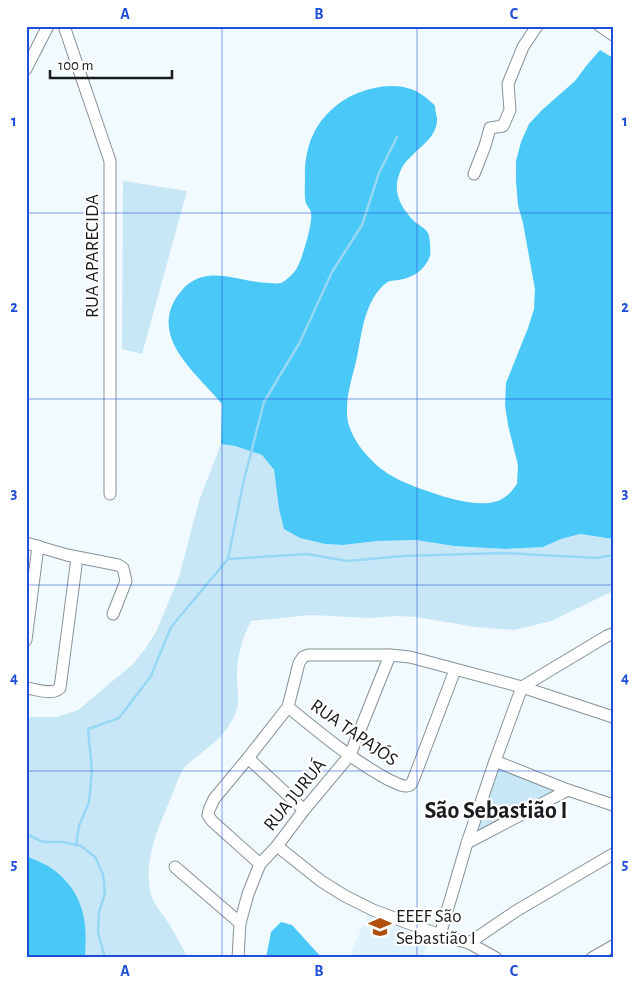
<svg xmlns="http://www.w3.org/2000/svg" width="639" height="984" font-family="'Alegreya Sans',sans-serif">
<rect width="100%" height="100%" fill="#f1fafe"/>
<!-- built -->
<polygon fill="#e0f3fc" points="368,913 430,941 422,958 349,958"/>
<!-- green -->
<g fill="#c7e7f6">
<polygon points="123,181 187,191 142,354 122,349"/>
<path d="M 221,444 L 235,446 L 262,455 L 274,471 L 279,509 L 284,529 L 300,538 L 325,544 L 343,545 L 377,541 L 416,540 L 454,546 L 505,549 L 543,547 L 561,539 L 580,534 L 613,539 L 613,591 L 551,621 L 514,630 L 476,627 L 416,617 L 397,616 L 370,618 L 310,615 L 251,621 C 242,638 237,656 237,676 C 237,690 241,703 234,717 C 228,728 220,738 210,746 C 202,753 191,760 184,768 C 179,775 176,785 173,793 C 160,824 142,860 151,895 C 154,905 162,913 167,921 C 175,933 181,945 188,958 L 85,958 L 86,941 L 53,869 L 26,856 L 26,717 L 57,717 L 78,710 L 133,664 L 145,649 L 156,632 L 179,577 L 199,501 Z"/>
<polygon points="498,768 554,788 554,792 475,836"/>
</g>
<!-- forest -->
<g fill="#4ac8f8">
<path d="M 600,50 L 613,58 L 613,539 L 580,534 L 561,539 L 543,547 L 505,549 L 454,546 L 416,540 L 377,541 L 343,545 L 325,544 L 300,538 L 284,529 L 279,509 L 274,470 L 262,455 L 235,446 L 221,444 L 222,404 C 199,375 150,340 176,298 C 179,294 183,288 187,285 C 212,265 242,283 269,283 C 273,283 277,284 281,283 C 285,282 295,272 297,268 C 302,259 313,223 311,213 C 311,210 307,206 306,203 C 304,196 305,187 305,180 C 304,149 313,124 337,105 C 352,93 371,87 390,86 C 408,86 418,90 431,102 C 432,103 434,104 435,106 C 435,107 436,116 437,117 C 439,142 408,151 400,172 C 392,192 400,207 415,222 C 419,225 426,229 428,233 C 430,237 431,252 430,256 C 426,267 418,274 407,278 C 401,280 395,280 390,281 C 384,283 377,292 374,297 C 363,315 361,337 357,357 C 353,375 346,395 347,413 C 347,437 372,465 392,476 C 406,484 424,490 439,495 C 457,501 490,509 505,497 C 510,494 514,488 517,484 L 518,465 L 508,425 L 505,405 L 506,383 L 528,328 L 534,309 L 535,289 L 523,223 L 518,205 L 516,182 L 516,161 L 521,142 L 529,124 L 542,110 L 575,81 L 587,65 Z"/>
<path d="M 26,856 C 35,860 46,864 54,870 C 84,893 88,923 85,958 L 26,958 Z"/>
<polygon points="281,922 292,925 322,958 266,958 271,932"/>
</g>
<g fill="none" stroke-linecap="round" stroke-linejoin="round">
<!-- stream -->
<g stroke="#96d7f4" stroke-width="2.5">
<polyline points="228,559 307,554 347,561 404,556 502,553 597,558 613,555"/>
<polyline points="26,834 43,842 62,842 81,846 95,857 103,874 105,893 99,912 98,932 105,958"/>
<polyline points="76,845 79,826 89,802 92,771 88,729 119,718 151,676 171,627 228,559 243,484 264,402 300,342 332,272 362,225 379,173 397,137"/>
</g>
<defs>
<g id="minor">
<polyline points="64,26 110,161 110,494"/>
<polyline points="600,26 613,35"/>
<polyline points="26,69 48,26"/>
<polyline points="474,174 485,146 490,128 503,126 510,110 508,84 523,47 537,26"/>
<polyline points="26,543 67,555 118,565 123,568 126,581 113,614"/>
<polyline points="26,640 38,546"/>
<polyline points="522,687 607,636 613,634"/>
<path d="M 26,688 C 37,689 52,696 60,688 L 77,558"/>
<path d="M 288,707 C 320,733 352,760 389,780 C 395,782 401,787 407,786 C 412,786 412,782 414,778 L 455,670"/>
<polyline points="248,758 304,810"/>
<polyline points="495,761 568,790 613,805"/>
<polyline points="467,843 568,790"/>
<polyline points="277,846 321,881 345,896 373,910 440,935 469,943 496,958"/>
<polyline points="260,864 212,821 208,815 209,810 214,799 248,758 288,707 299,663 303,657 308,655 390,655 410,657 522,687 613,717"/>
<polyline points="175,867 240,923"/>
<polyline points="440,935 467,843 495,761 522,687"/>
<polyline points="469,943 516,911 613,854"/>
<polyline points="238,958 240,923 248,894 260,864 277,846 304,810 350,755 390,655"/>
<polyline points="592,958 613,946"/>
</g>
</defs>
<!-- minor casing -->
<use href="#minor" stroke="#879196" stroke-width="13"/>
<!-- minor -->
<use href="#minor" stroke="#fff" stroke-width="11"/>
</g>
<!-- grid -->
<path fill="none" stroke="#1d4ed8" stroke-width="1" stroke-opacity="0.55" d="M 222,26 L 222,958M 417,26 L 417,958M 26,213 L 613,213M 26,399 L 613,399M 26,585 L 613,585M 26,771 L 613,771"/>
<!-- icons -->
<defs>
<symbol id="school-bare" viewBox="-9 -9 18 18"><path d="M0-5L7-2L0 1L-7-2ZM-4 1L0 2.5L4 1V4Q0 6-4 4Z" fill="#b1500e" stroke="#fff" stroke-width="2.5" paint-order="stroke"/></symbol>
</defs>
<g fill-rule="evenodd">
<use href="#school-bare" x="364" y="911" width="32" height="32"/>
</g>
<g text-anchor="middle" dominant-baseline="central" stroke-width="4.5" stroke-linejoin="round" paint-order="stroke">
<!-- street labels -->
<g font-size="19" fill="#181c1e" stroke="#fff">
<text transform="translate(92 256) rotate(-90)">RUA APARECIDA</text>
<text transform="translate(354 733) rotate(35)">RUA TAPAJÓS</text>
<text transform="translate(295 795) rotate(-51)">RUA JURUÁ</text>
</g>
<!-- poi labels -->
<g font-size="19" fill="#181c1e" stroke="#fff" text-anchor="start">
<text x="396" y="916">EEEF São<tspan x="396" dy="22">Sebastião I</tspan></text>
</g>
<!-- district labels -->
<g font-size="24" font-weight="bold" fill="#181c1e" stroke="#fff">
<text x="496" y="811">São Sebastião I</text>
</g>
</g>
<!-- border -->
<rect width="639" height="984" fill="none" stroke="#ffffff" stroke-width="55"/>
<!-- scale -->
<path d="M50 70v8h122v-8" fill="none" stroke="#181c1e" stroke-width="2.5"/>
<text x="58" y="70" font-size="15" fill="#181c1e" stroke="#ffffff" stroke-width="4" paint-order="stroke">100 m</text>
<rect x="28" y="28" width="584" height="928" fill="none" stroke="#1d4ed8" stroke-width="2"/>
<g font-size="16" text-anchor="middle" font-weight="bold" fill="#1d4ed8">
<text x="125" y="19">A</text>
<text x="319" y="19">B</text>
<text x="514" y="19">C</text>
<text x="14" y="126">1</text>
<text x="625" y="126">1</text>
<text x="14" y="312">2</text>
<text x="625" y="312">2</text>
<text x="14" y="498">3</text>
<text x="625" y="498">3</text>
<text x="14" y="683">4</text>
<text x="625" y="683">4</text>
<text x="14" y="869">5</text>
<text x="625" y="869">5</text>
<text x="125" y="976">A</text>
<text x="319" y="976">B</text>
<text x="514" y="976">C</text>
</g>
</svg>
